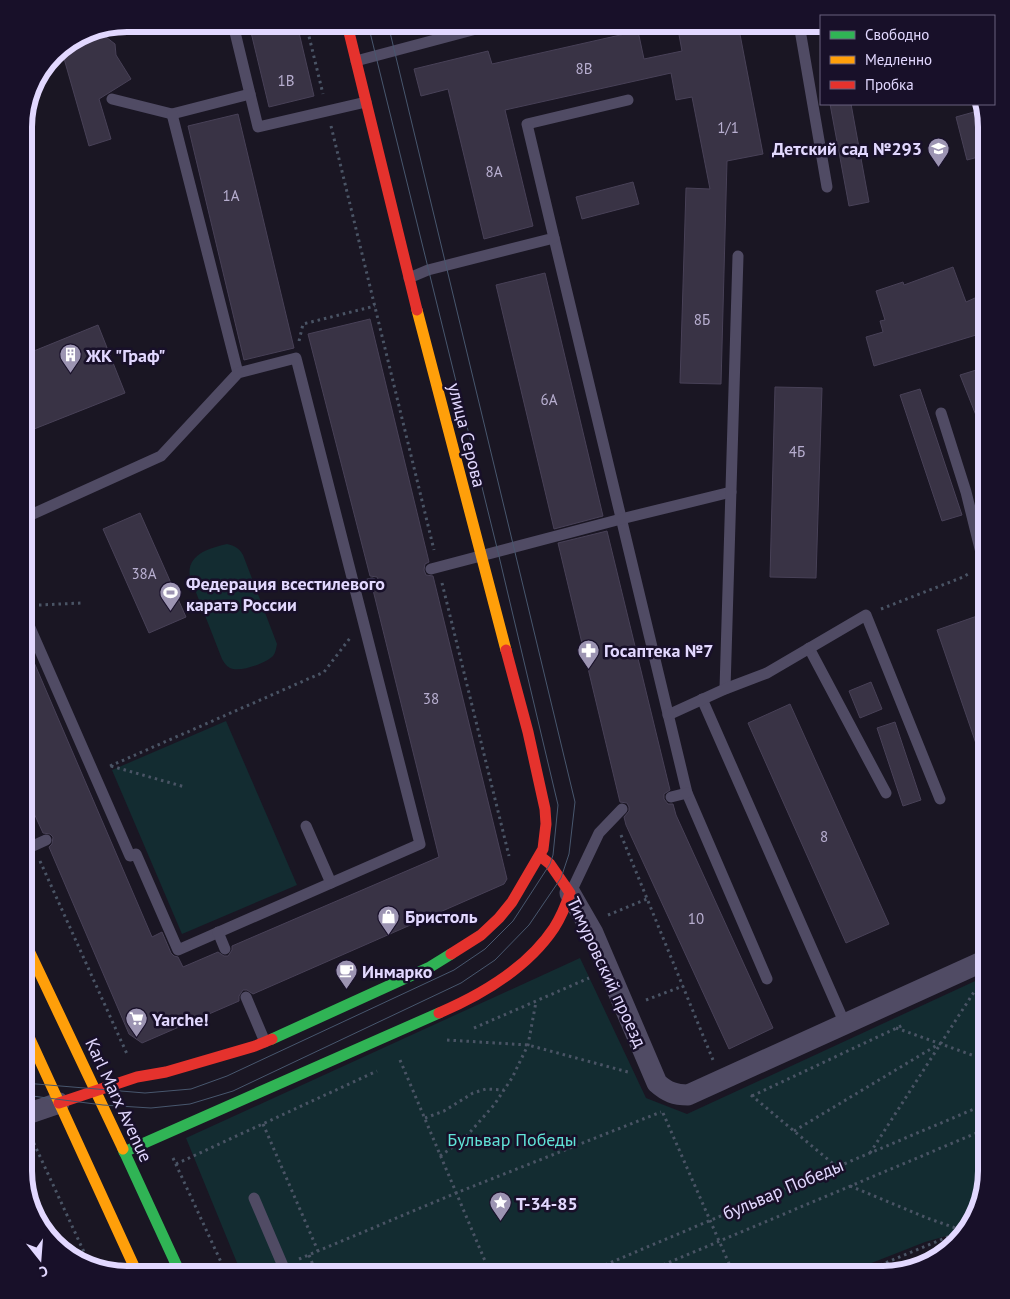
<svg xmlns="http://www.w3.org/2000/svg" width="1010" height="1299" font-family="'PT Sans',sans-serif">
<rect width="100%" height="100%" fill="#1a1623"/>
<!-- green -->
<g fill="#132c31">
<path d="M 227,544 C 235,546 239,548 243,555 L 277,644 C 276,648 276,652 273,656 C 266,663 240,673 230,668 C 226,666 224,662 222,659 L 190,577 C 186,555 209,548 227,544 Z"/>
<polygon points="226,721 297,885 182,934 112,770"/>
<polygon points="580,958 646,1098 687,1114 986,976 986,1172 973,1223 964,1231 925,1242 841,1275 242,1275 186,1138"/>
</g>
<!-- building -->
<g fill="#393345" stroke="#484157">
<polygon points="249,24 297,24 314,96 269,107"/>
<polygon points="677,24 738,24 763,154 727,161 721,384 680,383 686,188 710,189 692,97 676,100 671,73 505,110 533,226 484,239 448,89 421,96 414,69 488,51 492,64 638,31 644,59 682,51"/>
<polygon points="100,36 106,37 115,44 116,55 131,79 99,99 111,139 89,146 61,48 78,38 79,41"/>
<polygon points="830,104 851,104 869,202 849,206"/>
<polygon points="981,110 986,127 986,155 967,160 956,117"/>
<polygon points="238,114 294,348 244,360 188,126"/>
<polygon points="633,182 639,204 582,219 576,197"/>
<polygon points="953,267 966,302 986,293 986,332 874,366 866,337 883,332 880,321 885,320 876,291 903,282 904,285"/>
<polygon points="545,273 603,516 554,529 496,285"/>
<polygon points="370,319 429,562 425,564 424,570 426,575 433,576 507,879 504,884 253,994 247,990 243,990 239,996 239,1001 142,1043 129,1034 49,847 52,844 53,837 50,834 43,833 28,800 32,796 32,790 28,786 24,786 24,639 152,937 162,932 171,953 174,956 178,957 183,967 218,952 224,956 228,956 232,950 232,946 439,857 373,590 378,588 379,581 377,577 370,576 308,334"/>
<polygon points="98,325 125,393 24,433 24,355"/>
<polygon points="986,367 986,438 985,438 960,375"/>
<polygon points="775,387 822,388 816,578 770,577"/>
<polygon points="920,389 962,515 942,521 900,395"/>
<polygon points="140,513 186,617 149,633 103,529"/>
<polygon points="607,531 670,790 664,794 664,799 668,804 673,804 676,815 773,1028 729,1049 626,825 624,817 629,811 629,807 627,803 620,802 558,543"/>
<polygon points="980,615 986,633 986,763 983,764 937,630"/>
<polygon points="871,682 882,709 860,718 849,691"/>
<polygon points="790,704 889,924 846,943 748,723"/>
<polygon points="895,722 921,800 903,806 877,728"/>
</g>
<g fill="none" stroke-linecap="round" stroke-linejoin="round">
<!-- path -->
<g stroke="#4a5465" stroke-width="3" stroke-dasharray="2.5 4" stroke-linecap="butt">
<polyline points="306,24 323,94"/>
<polyline points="331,126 434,550"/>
<polyline points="299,341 303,324 375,306"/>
<polyline points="442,583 509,856"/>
<polyline points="39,605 81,603"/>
<polyline points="881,609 963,577 968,574"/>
<polyline points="110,766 324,672 350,638"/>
<polyline points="111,766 185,787"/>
<polyline points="621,835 713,1060"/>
<polyline points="40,861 127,1054"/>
<polyline points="608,915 647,899"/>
<polyline points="646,1000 683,986"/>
<polyline points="474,1028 589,978"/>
<polyline points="896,1028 986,1060"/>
<polyline points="447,1040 528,1045 628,1072"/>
<polyline points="400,1060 491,1275"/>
<polyline points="751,1095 837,1167"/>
<polyline points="752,1096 903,1025"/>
<polyline points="663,1113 734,1275"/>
<polyline points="425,1118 444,1111 473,1093 486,1089 504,1090"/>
<polyline points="263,1124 318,1251"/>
<polyline points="794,1131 939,1044"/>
<polyline points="31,1137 90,1265"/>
<polyline points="870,1153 974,992"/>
<polyline points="440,1156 463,1140 494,1105 512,1078 528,1045 536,1002"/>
<polyline points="173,1158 227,1275"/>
<polyline points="176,1164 377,1071"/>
<polyline points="850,1186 927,1218 964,1231"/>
<polyline points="965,1230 968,1221 977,1208"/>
<polyline points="309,1255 317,1275"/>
<polyline points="299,1259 456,1193 661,1112"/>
<polyline points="581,1275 986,1104"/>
<polyline points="639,1275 986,1129"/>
<polyline points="856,1275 967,1229"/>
</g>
<!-- lane -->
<g stroke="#504b64" stroke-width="11">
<polyline points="233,24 258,127 366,102"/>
<polyline points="799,24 827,187"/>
<polyline points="356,61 495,24"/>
<polyline points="112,99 172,114 250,94"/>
<polyline points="172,114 238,373"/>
<polyline points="554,238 687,793 767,979"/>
<polyline points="409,278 428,270 554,238 527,124 628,100"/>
<polyline points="941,413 966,492 986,573"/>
<polyline points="431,569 621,519 731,492"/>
<polyline points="354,588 372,583"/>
<polyline points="24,614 130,856 136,854 178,950 420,844 296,358 238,373 161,456 24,518"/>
<polyline points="809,648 886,793"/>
<polyline points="725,689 738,256"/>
<polyline points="702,699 845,1024"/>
<polyline points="668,715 725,689 767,673 866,615 940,799"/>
<polyline points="24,793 25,793"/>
<polyline points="671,797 687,793"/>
<polyline points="306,826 331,883"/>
<polyline points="24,850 46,840"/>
<polyline points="571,892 599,833 622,809"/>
<polyline points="218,932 225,949"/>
<polyline points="246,997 265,1042"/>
<polyline points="254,1198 283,1266 261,1275"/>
</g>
<!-- street -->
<g stroke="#504b64" stroke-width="21">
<path d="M 570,893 L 593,933 L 657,1083 C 667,1092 675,1095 688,1095 L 986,960"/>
<polyline points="24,1115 59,1103"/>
</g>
<!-- fast -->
<g stroke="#30b455" stroke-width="11">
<polyline points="272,1039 430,967 451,954"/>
<polyline points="123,1149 181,1275"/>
<polyline points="124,1152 439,1013"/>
</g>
<!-- slow -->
<g stroke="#ff9f0a" stroke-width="11">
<polyline points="417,310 506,650"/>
<polyline points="24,940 123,1149"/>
<polyline points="24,1026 138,1275"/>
</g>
<!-- jam -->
<g stroke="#e5322d" stroke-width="11">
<polyline points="347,24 417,310"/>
<polyline points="451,954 481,935 499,918 512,902 543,849 546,824 545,809 528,732 506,650"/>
<path d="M 439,1013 C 481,995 528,967 554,928 C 561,917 566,905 570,893 L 550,864 L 540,856"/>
<polyline points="59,1103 137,1077 166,1072 255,1046 272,1039"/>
</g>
<!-- tram -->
<g stroke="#48576e" stroke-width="1">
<polyline points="24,1083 145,1093 191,1089 227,1076 454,970 485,949 513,921 550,864 553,855 558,805 498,552 368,24"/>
<polyline points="24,1095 103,1105 151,1108 190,1104 233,1091 461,983 495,960 529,925 561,878 569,854 575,802 388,24"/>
</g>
</g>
<!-- icons -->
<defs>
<symbol id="school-pin" viewBox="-11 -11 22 30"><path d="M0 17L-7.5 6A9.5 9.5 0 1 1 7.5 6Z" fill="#9c94b2" stroke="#181029"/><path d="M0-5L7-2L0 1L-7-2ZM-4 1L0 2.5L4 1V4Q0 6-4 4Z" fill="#fff"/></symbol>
<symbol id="building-pin" viewBox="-11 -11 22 30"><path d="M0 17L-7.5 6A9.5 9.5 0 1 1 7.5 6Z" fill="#9c94b2" stroke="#181029"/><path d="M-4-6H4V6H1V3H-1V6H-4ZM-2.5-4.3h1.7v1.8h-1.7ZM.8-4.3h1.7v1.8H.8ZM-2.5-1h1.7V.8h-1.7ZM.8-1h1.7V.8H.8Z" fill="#fff"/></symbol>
<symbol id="stadium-pin" viewBox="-11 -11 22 30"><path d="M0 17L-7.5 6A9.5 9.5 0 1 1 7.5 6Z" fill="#9c94b2" stroke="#181029"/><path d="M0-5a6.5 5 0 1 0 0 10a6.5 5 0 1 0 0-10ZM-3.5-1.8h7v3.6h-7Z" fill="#fff"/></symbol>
<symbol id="pharmacy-pin" viewBox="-11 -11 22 30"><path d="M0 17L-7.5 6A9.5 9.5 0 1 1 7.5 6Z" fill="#9c94b2" stroke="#181029"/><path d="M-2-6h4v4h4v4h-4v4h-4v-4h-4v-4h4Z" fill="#fff"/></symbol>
<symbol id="shop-pin" viewBox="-11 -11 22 30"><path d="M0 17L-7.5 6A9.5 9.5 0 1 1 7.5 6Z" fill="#9c94b2" stroke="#181029"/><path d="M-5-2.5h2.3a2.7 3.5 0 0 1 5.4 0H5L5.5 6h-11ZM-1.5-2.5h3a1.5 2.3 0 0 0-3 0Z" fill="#fff"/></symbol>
<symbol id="cafe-pin" viewBox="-11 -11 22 30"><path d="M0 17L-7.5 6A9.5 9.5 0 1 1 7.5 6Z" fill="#9c94b2" stroke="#181029"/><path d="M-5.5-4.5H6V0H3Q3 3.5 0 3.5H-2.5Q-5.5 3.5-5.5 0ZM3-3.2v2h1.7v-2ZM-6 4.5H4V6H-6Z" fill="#fff"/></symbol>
<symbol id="supermarket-pin" viewBox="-11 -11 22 30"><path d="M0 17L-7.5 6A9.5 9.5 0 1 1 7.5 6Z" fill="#9c94b2" stroke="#181029"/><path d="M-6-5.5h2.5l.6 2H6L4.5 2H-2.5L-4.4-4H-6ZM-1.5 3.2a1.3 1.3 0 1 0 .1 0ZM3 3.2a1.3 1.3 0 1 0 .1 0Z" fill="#fff"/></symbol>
<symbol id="sight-pin" viewBox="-11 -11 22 30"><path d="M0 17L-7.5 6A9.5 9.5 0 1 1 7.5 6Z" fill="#9c94b2" stroke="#181029"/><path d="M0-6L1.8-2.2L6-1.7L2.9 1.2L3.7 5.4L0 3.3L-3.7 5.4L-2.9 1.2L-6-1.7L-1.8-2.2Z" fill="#fff"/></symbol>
</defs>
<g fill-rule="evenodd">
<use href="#school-pin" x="926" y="136" width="25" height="34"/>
<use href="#building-pin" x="58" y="342" width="25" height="34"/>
<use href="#stadium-pin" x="158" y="580" width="25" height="34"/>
<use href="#pharmacy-pin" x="576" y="638" width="25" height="34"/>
<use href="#shop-pin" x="376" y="904" width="25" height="34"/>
<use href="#cafe-pin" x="334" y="958" width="25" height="34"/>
<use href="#supermarket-pin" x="124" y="1006" width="25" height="34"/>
<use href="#sight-pin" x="488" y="1190" width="25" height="34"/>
</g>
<g text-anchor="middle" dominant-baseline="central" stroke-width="5" stroke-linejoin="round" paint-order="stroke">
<!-- number labels -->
<g font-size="15" fill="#b8afd0">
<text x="584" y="68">8В</text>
<text x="286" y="80">1В</text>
<text x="728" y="127">1/1</text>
<text x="494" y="171">8А</text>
<text x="231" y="195">1А</text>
<text x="702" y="319">8Б</text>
<text x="549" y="399">6А</text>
<text x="797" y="451">4Б</text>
<text x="144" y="573">38А</text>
<text x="431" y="698">38</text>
<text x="824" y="836">8</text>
<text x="696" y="918">10</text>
</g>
<!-- poi labels -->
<g font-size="18" font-weight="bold" fill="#e2d8ff" stroke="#181029" text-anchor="start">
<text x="922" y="148" text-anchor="end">Детский сад №293</text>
<text x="86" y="355">ЖК "Граф"</text>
<text x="186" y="583">Федерация всестилевого<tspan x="186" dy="21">каратэ России</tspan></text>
<text x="604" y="650">Госаптека №7</text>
<text x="405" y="916">Бристоль</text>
<text x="362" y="971">Инмарко</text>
<text x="152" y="1019">Yarche!</text>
<text x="516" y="1203">Т-34-85</text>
</g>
<!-- street labels -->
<g font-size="18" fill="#e2d8ff" stroke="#181029">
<text transform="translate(467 435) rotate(76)">улица Серова</text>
<text transform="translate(607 972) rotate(65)">Тимуровский проезд</text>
<text transform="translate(119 1100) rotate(65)">Karl Marx Avenue</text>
<text transform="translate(783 1189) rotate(-23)">бульвар Победы</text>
</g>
<!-- park labels -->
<g font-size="18" fill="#60e3d7" stroke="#181029">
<text x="512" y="1139">Бульвар Победы</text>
</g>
</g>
<!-- crop -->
<path d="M0 0H1010V1299H0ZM127 32H883A95 95 0 0 1 978 127V1171A95 95 0 0 1 883 1266H127A95 95 0 0 1 32 1171V127A95 95 0 0 1 127 32Z" fill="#181029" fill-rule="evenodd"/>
<path fill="none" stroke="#e2d8ff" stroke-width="6" d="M127 32H883A95 95 0 0 1 978 127V1171A95 95 0 0 1 883 1266H127A95 95 0 0 1 32 1171V127A95 95 0 0 1 127 32Z"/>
<!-- legend -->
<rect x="820" y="15" width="175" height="90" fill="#181029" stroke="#69607f"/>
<rect x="830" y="31" width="25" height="8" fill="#30b455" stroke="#69607f"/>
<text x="865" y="40" font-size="15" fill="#e2d8ff">Свободно</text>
<rect x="830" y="56" width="25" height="8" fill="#ff9f0a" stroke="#69607f"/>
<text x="865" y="65" font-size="15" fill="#e2d8ff">Медленно</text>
<rect x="830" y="81" width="25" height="8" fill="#e5322d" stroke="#69607f"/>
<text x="865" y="90" font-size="15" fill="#e2d8ff">Пробка</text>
<!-- north arrow -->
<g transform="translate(40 1259) rotate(163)" stroke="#181029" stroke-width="4" paint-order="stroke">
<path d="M0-4L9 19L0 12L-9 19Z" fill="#e2d8ff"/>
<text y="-8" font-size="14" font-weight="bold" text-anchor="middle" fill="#e2d8ff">С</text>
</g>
</svg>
